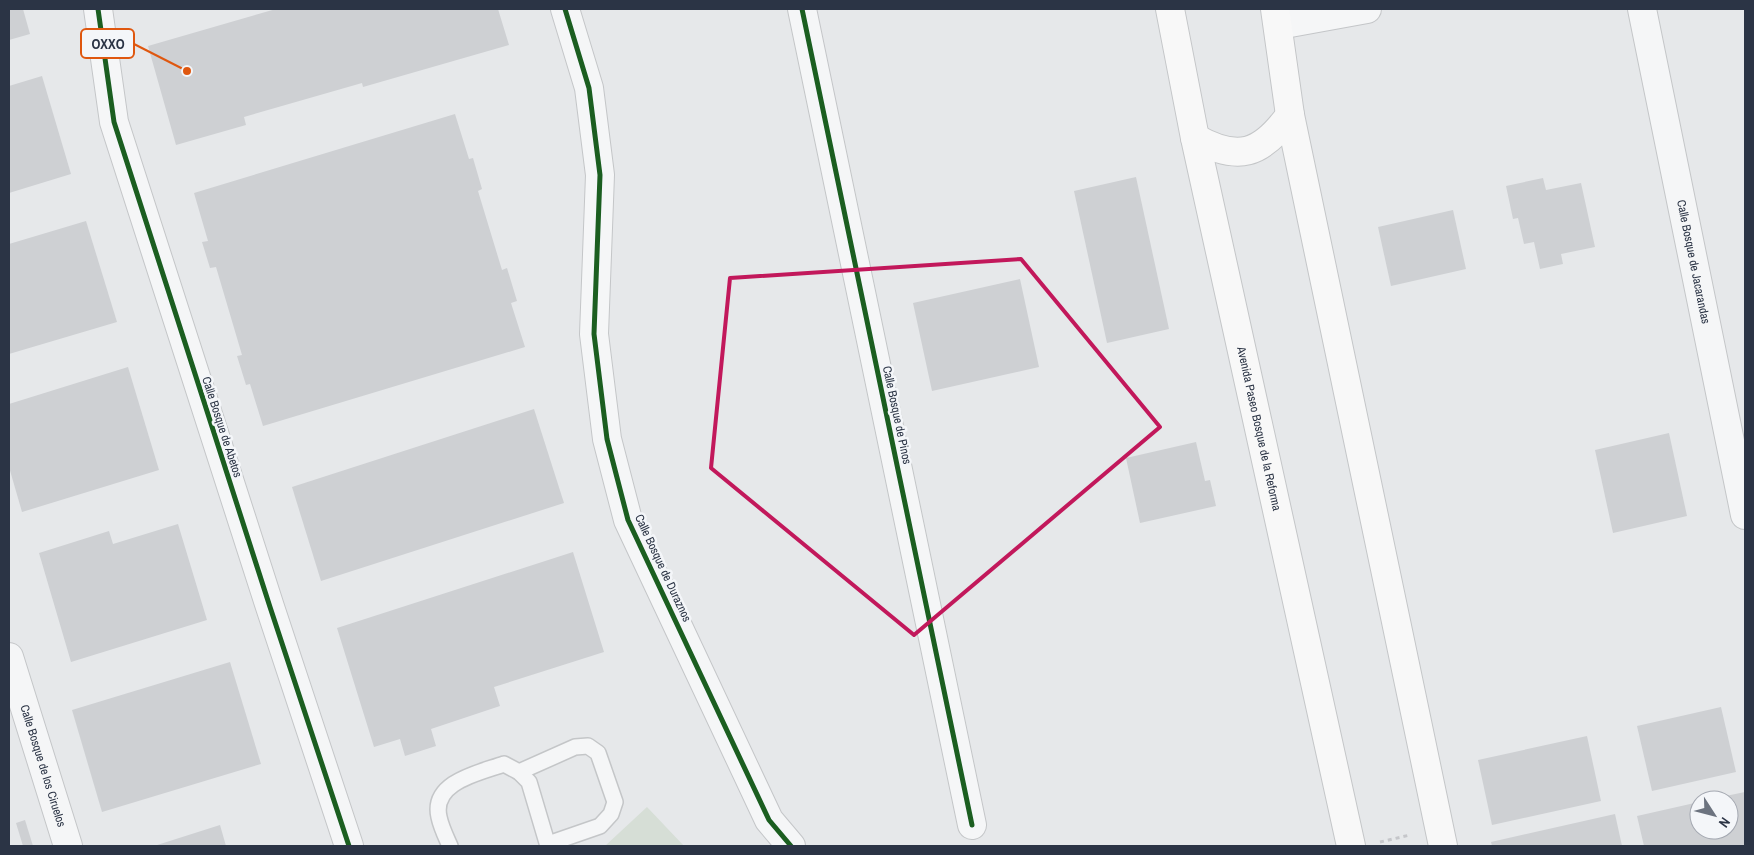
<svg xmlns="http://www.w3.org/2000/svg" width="1754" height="855" font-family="'Archivo Narrow',sans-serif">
<rect width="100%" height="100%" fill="#e6e8ea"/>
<!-- green -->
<polygon fill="#d6ded6" points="647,807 684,846 605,846"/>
<!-- building -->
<g fill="#ced0d3">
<polygon points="9,9 23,9 30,34 9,40"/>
<polygon points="276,9 498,9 509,45 363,87 362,83 244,117 246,125 176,145 148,46"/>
<polygon points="42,76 71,174 9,193 9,86"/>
<polygon points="455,114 469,159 473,158 482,189 478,191 502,270 507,268 517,301 511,303 525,347 263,426 250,384 246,385 237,356 242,355 216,267 210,268 202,242 208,241 194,193"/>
<polygon points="1136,177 1169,329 1107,343 1074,191"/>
<polygon points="1543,178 1546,190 1581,183 1595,247 1561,254 1563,264 1540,269 1534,242 1524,244 1518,218 1513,219 1506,186"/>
<polygon points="1453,210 1466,269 1391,286 1378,227"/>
<polygon points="86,221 117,322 9,354 9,244"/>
<polygon points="1020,279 1039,367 932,391 913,303"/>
<polygon points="128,367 159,470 22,512 9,467 9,404"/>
<polygon points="534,409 564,503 321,581 292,487"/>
<polygon points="1669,433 1687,516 1613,533 1595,450"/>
<polygon points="1196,442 1205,481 1210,480 1216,506 1140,523 1126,458"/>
<polygon points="178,524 207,620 71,662 39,553 109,531 113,544"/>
<polygon points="573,552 604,652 494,687 500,706 431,729 436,746 405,756 400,739 374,747 337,628"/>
<polygon points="230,662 261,764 102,812 72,710"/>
<polygon points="1721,707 1736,772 1652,791 1637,726"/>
<polygon points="1587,736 1601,801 1492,825 1478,760"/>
<polygon points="1745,792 1745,846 1644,846 1637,816 1699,802 1699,830 1729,830 1729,800 1711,799"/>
<polygon points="1615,814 1622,846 1492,846 1491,842"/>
<polygon points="25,820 33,846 23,846 16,823"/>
<polygon points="220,825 226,846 154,846"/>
</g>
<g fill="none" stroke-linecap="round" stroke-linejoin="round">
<defs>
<g id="lane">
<polyline points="519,772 575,747 588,746 598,753 615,802 611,814 600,826 548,844"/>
<path d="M 450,846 C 446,837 441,827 439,817 C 431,782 479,773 504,764 L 519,772 L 529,782 L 548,846"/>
</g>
<g id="street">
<polyline points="98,9 114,122 270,607 349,846"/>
<polyline points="565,9 589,88 600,175 594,334 607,439 628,520 769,820 791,846"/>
<polyline points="802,9 972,825"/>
<path id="s1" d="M 1642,9 L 1745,515"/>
<polyline points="1279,25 1367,9"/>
<path id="s2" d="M 9,657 L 68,846"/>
</g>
<g id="secondary">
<path id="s3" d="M 1170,9 L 1195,138 L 1351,846"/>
<polyline points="1275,9 1290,115 1443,846"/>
<path d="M 1195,138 C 1238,162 1261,155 1290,115"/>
</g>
</defs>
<!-- lane casing -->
<use href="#lane" stroke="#c4c6c8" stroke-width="18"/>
<!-- street casing -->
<use href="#street" stroke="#c4c6c8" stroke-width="30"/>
<!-- secondary casing -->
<use href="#secondary" stroke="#c4c6c8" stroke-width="30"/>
<!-- path -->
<polyline stroke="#c5c6ca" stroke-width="3" stroke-dasharray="4 4" stroke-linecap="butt" points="1380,842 1410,835"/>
<!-- lane -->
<use href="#lane" stroke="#f5f6f7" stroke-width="15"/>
<!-- street -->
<use href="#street" stroke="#f5f6f7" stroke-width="28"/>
<!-- secondary -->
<use href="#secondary" stroke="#f8f8f8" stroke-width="28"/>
<defs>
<g id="cycleway">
<polyline points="98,9 114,122 270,607 349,846"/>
<polyline points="565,9 589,88 600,175 594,334 607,439 628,520 769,820 791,846"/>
<polyline points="802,9 972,825"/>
</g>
</defs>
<!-- cycleway casing -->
<use href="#cycleway" stroke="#f4f6f9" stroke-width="8"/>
<!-- cycleway -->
<use href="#cycleway" stroke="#1b5e20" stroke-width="5"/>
</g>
<!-- marked area -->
<path fill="none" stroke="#c2185b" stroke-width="4" stroke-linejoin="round" d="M 1021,259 L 1160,427 L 914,635 L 711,468 L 730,278 Z"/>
<g text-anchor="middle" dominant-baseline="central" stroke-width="5" stroke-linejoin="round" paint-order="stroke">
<!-- street labels -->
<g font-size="12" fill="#2b3445" stroke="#f4f6f9">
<text stroke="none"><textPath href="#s1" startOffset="258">Calle Bosque de Jacarandas</textPath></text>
<text transform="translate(897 415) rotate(78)">Calle Bosque de Pinos</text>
<text transform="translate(222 427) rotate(72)">Calle Bosque de Abetos</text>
<text stroke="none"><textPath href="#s3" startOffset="429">Avenida Paseo Bosque de la Reforma</textPath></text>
<text transform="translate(663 568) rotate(65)">Calle Bosque de Duraznos</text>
<text stroke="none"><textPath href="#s2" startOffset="114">Calle Bosque de los Ciruelos</textPath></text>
</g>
</g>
<!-- callouts -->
<path fill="none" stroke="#df570f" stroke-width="2" d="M187 71L134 44"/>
<circle fill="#df570f" stroke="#f4f6f9" stroke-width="2" cx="187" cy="71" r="5"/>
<rect fill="#f4f6f9" stroke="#df570f" stroke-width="2" x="81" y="29" width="53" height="29" rx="5"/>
<g font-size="14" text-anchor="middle" font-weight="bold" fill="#2b3445">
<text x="108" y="49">OXXO</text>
</g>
<!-- border -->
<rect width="1754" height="855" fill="none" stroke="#2b3445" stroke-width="20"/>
<!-- north arrow -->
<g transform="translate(1714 815) rotate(126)"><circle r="24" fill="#f4f6f9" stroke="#a4a8b1"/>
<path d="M0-4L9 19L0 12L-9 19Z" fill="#6c737f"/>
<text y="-8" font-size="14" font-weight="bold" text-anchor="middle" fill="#2b3445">N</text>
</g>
</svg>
